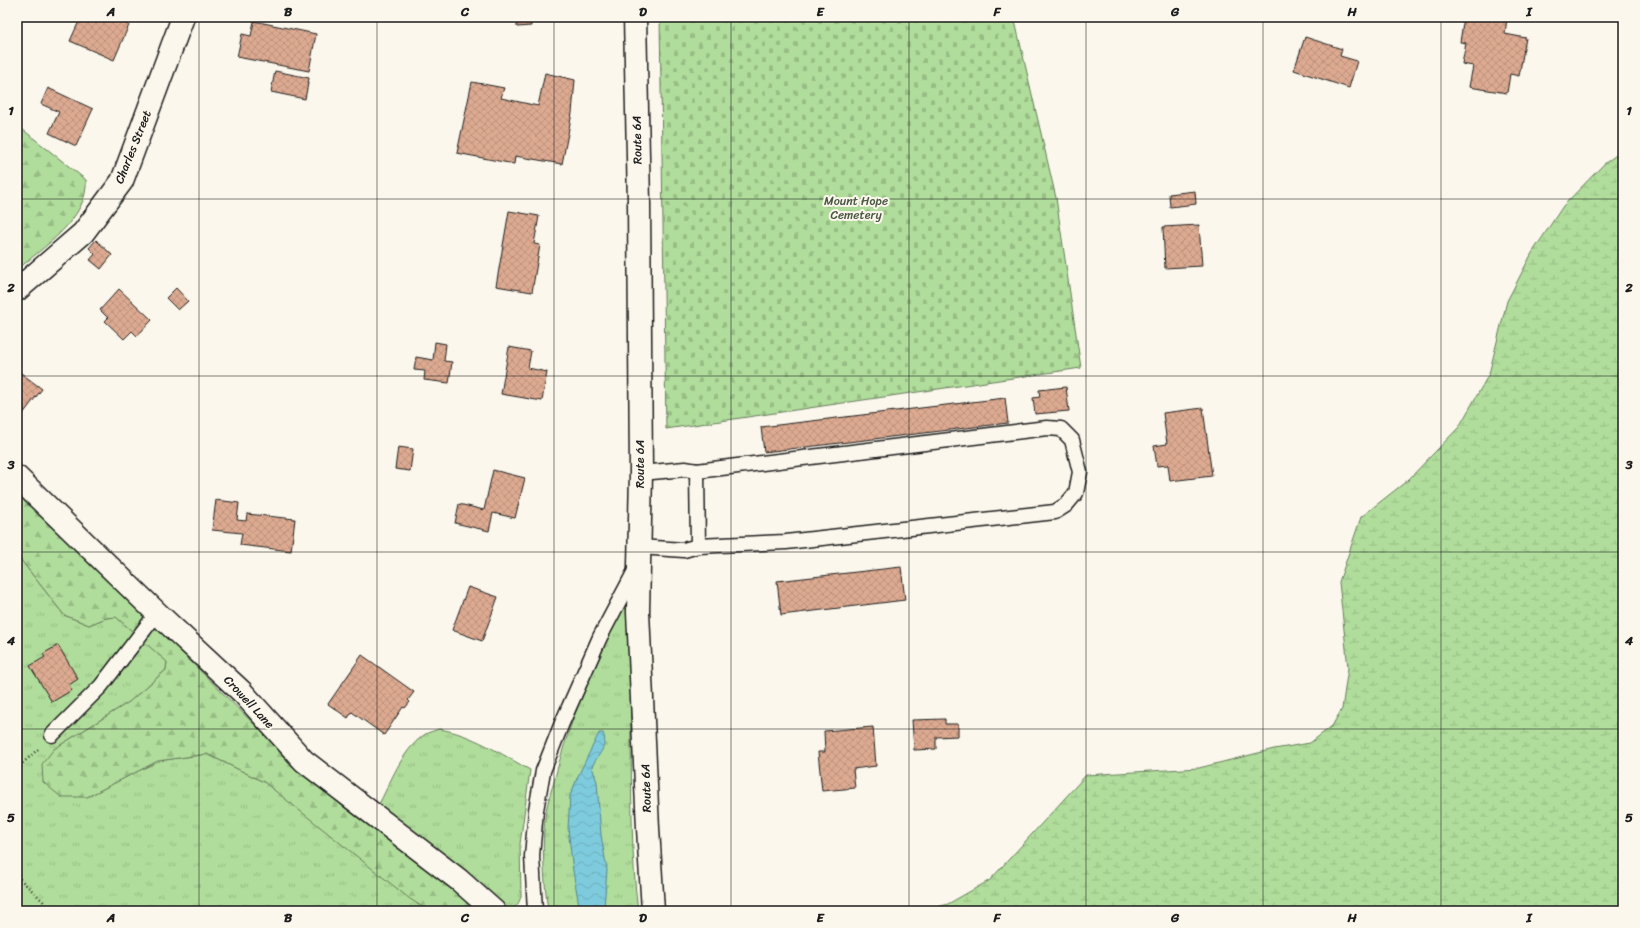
<svg xmlns="http://www.w3.org/2000/svg" width="1640" height="928" font-family="Sriracha,sans-serif">
<defs>
<pattern id="grass-tufts" width="24" height="20" patternUnits="userSpaceOnUse"><rect width="24" height="20" fill="#b0dd9b"/><path d="M3 7l-1-3M5 7V3M7 7l1-3M15 17l-1-3M17 17v-4M19 17l1-3" fill="none" stroke="#97bd85"/></pattern>
<pattern id="forest-firs" width="22" height="20" patternUnits="userSpaceOnUse"><rect width="22" height="20" fill="#b0dd9b"/><path d="M5 1l3.5 6h-7zM16 11l3.5 6h-7z" fill="#97bd85"/></pattern>
<pattern id="wetland-marsh" width="20" height="14" patternUnits="userSpaceOnUse"><rect width="20" height="14" fill="#b0dd9b"/><path d="M1 5h8M5 5V1M11 12h8M15 12V8" fill="none" stroke="#97bd85"/></pattern>
<pattern id="cemetery-stones" width="16" height="16" patternUnits="userSpaceOnUse"><rect width="16" height="16" fill="#b0dd9b"/><path d="M2 7V4a2 2 0 0 1 4 0v3zM10 15v-3a2 2 0 0 1 4 0v3z" fill="#97bd85"/></pattern>
<pattern id="water-waves" width="16" height="10" patternUnits="userSpaceOnUse"><rect width="16" height="10" fill="#7ecbdd"/><path d="M0 5q4-4 8 0t8 0" fill="none" stroke="#6caebd"/></pattern>
<pattern id="building-cross-hatch" width="8" height="8" patternUnits="userSpaceOnUse"><rect width="8" height="8" fill="#ddaa91"/><path d="M0 0l8 8M0 8l8-8" fill="none" stroke="#bd927c"/></pattern>
</defs>
<rect width="100%" height="100%" fill="#fbf7ec"/>
<filter id="ink" filterUnits="userSpaceOnUse"><feTurbulence type="fractalNoise" baseFrequency=".025" numOctaves="2"/><feDisplacementMap in="SourceGraphic" scale="8" xChannelSelector="R" yChannelSelector="G"/><feConvolveMatrix kernelMatrix="1 2 1 2 8 2 1 2 1" color-interpolation-filters="sRGB"/></filter>
<g filter="url(#ink)">
<!-- grass -->
<g fill="url(#grass-tufts)" stroke="#667c5c">
<polygon points="17,555 64,615 89,625 106,618 116,617 167,661 166,670 129,702 54,749 87,797 158,761 207,754 264,782 434,911 17,911"/>
<path d="M 628,589 C 629,642 631,695 631,747 C 632,803 631,855 638,911 L 548,911 C 544,878 541,844 546,811 C 548,801 551,791 554,782 C 570,715 600,652 628,589 Z"/>
<path d="M 439,729 C 472,734 501,754 530,770 L 520,844 L 521,896 C 519,904 516,908 507,910 L 502,907 L 378,806 C 391,782 401,751 424,735 C 428,732 434,731 439,729 Z"/>
</g>
<!-- forest -->
<g fill="url(#forest-firs)" stroke="#667c5c">
<path d="M 17,125 L 86,180 C 89,218 43,247 17,270 Z"/>
<polygon points="17,489 272,742 341,805 470,903 473,911 429,911 410,899 264,782 207,754 158,761 87,797 61,797 43,782 42,764 54,749 129,702 166,670 167,662 116,617 106,618 89,625 64,615 17,555"/>
</g>
<!-- wetland -->
<polygon fill="url(#wetland-marsh)" stroke="#667c5c" points="1623,150 1623,911 923,911 948,904 990,880 1086,775 1199,768 1274,749 1310,743 1332,726 1342,709 1348,668 1339,582 1361,517 1408,480 1459,427 1489,374 1507,301 1532,253 1563,206 1604,164"/>
<!-- cemetery -->
<polygon fill="url(#cemetery-stones)" stroke="#667c5c" points="660,17 1014,17 1056,198 1081,368 666,429"/>
<!-- water -->
<path fill="url(#water-waves)" stroke="#578590" d="M 599,733 L 603,733 C 609,747 597,755 592,767 L 597,782 L 601,835 L 607,870 L 604,907 L 606,911 L 580,911 L 573,871 L 568,828 L 570,796 L 578,776 Z"/>
<!-- building -->
<g fill="url(#building-cross-hatch)" stroke="#1c1c1c">
<polygon points="81,17 112,17 129,25 114,60 70,41"/>
<polygon points="516,17 557,17 557,19 531,20 531,26 517,27"/>
<polygon points="1464,17 1507,18 1505,34 1526,38 1519,76 1510,74 1507,93 1469,87 1473,66 1462,64 1466,43 1460,42"/>
<polygon points="254,21 316,34 309,71 237,57 242,34 251,36"/>
<polygon points="1305,37 1342,49 1340,56 1357,61 1349,88 1294,70"/>
<polygon points="275,71 309,78 305,99 271,92"/>
<polygon points="545,73 575,80 572,113 562,164 515,156 514,164 457,153 472,82 504,88 501,98 538,106"/>
<polygon points="48,88 93,109 76,146 49,133 59,112 41,104"/>
<polygon points="1195,191 1196,204 1170,207 1169,194"/>
<polygon points="509,211 539,216 534,244 540,245 532,292 496,286"/>
<polygon points="1199,225 1202,266 1165,268 1163,227"/>
<polygon points="96,240 112,255 101,269 90,260 95,254 89,248"/>
<polygon points="176,288 188,301 178,310 166,298"/>
<polygon points="119,289 152,320 137,336 132,331 124,339 105,321 108,318 100,310"/>
<polygon points="435,342 446,344 444,361 452,362 449,383 424,380 425,371 414,370 416,357 433,360"/>
<polygon points="509,347 531,351 528,368 547,372 542,401 501,394"/>
<polygon points="17,370 42,389 19,419 17,417"/>
<polygon points="1066,387 1069,411 1035,414 1033,398 1040,397 1039,390"/>
<polygon points="1005,398 1008,423 764,452 761,427"/>
<polygon points="1203,408 1212,476 1170,481 1168,465 1157,466 1154,446 1167,444 1163,413"/>
<polygon points="398,447 413,449 410,471 395,469"/>
<polygon points="493,470 525,478 515,518 493,513 489,531 455,523 459,504 484,510"/>
<polygon points="216,500 239,503 237,520 246,521 247,514 295,519 291,551 240,545 242,533 212,530"/>
<polygon points="901,567 905,600 781,615 777,581"/>
<polygon points="468,587 498,597 482,641 452,630"/>
<polygon points="58,645 78,679 69,685 72,690 52,702 30,666 45,657 43,654"/>
<polygon points="362,655 414,692 408,700 410,702 405,708 403,707 384,735 352,712 348,718 328,704"/>
<polygon points="945,719 945,724 958,724 958,736 936,737 936,749 914,750 912,720"/>
<polygon points="873,727 876,766 853,769 855,788 822,791 818,752 825,752 824,731"/>
</g>
<g fill="none" stroke-linecap="round" stroke-linejoin="round">
<defs>
<g id="service">
<polyline points="697,471 1047,428 1061,429 1072,440 1080,472 1076,493 1066,505 1055,512 786,542 698,546"/>
<polyline points="639,547 684,550 698,546 697,471 685,469 641,473"/>
<polyline points="52,735 101,686 157,613"/>
<polyline points="535,911 532,856 536,810 543,771 562,723 600,637 637,567"/>
</g>
<g id="minor">
<polyline points="17,290 83,233 122,181 183,17"/>
<polyline points="17,477 157,613 242,692 304,761 459,880 494,911"/>
</g>
<polyline id="secondary" points="635,17 639,203 641,473 638,612 648,828 653,911"/>
</defs>
<!-- service casing -->
<use href="#service" stroke="#1c1c1c" stroke-width="17"/>
<!-- minor casing -->
<use href="#minor" stroke="#1c1c1c" stroke-width="25"/>
<!-- secondary casing -->
<use href="#secondary" stroke="#1c1c1c" stroke-width="25"/>
<!-- path -->
<g stroke="#1c1c1c" stroke-width="2.5" stroke-dasharray="1 3" stroke-linecap="butt">
<polyline points="17,774 22,764 38,749"/>
<polyline points="17,876 53,911"/>
</g>
<!-- service -->
<use href="#service" stroke="#fbf7ec" stroke-width="14"/>
<!-- minor -->
<use href="#minor" stroke="#fbf7ec" stroke-width="22"/>
<!-- secondary -->
<use href="#secondary" stroke="#fbf7ec" stroke-width="22"/>
</g>
</g>
<!-- grid -->
<path fill="none" stroke="#1c1c1c" stroke-width="1" stroke-opacity="0.55" d="M 199,17 L 199,911M 377,17 L 377,911M 554,17 L 554,911M 731,17 L 731,911M 909,17 L 909,911M 1086,17 L 1086,911M 1263,17 L 1263,911M 1441,17 L 1441,911M 17,199 L 1623,199M 17,376 L 1623,376M 17,552 L 1623,552M 17,729 L 1623,729"/>
<g text-anchor="middle" dominant-baseline="central" stroke-width="4" stroke-linejoin="round" paint-order="stroke">
<!-- street labels -->
<g font-size="12" fill="#1c1c1c" stroke="#fbf7ec">
<text transform="translate(637 140) rotate(-91)">Route 6A</text>
<text transform="translate(133 147) rotate(-68)">Charles Street</text>
<text transform="translate(640 464) rotate(-90)">Route 6A</text>
<text transform="translate(249 702) rotate(47)">Crowell Lane</text>
<text transform="translate(646 788) rotate(-92)">Route 6A</text>
</g>
<!-- park labels -->
<g font-size="12" fill="#485642" stroke="#fbf7ec">
<text x="856" y="201">Mount Hope<tspan x="856" dy="14">Cemetery</tspan></text>
</g>
</g>
<!-- margin -->
<rect width="1640" height="928" fill="none" stroke="#fbf7ec" stroke-width="44"/>
<rect x="22" y="22" width="1596" height="884" fill="none" stroke="#1c1c1c" stroke-width="1.5"/>
<g font-size="13" text-anchor="middle" font-weight="bold" fill="#1c1c1c">
<text x="111" y="16">A</text>
<text x="288" y="16">B</text>
<text x="465" y="16">C</text>
<text x="643" y="16">D</text>
<text x="820" y="16">E</text>
<text x="997" y="16">F</text>
<text x="1175" y="16">G</text>
<text x="1352" y="16">H</text>
<text x="1529" y="16">I</text>
<text x="11" y="115">1</text>
<text x="1629" y="115">1</text>
<text x="11" y="292">2</text>
<text x="1629" y="292">2</text>
<text x="11" y="469">3</text>
<text x="1629" y="469">3</text>
<text x="11" y="645">4</text>
<text x="1629" y="645">4</text>
<text x="11" y="822">5</text>
<text x="1629" y="822">5</text>
<text x="111" y="922">A</text>
<text x="288" y="922">B</text>
<text x="465" y="922">C</text>
<text x="643" y="922">D</text>
<text x="820" y="922">E</text>
<text x="997" y="922">F</text>
<text x="1175" y="922">G</text>
<text x="1352" y="922">H</text>
<text x="1529" y="922">I</text>
</g>
</svg>
